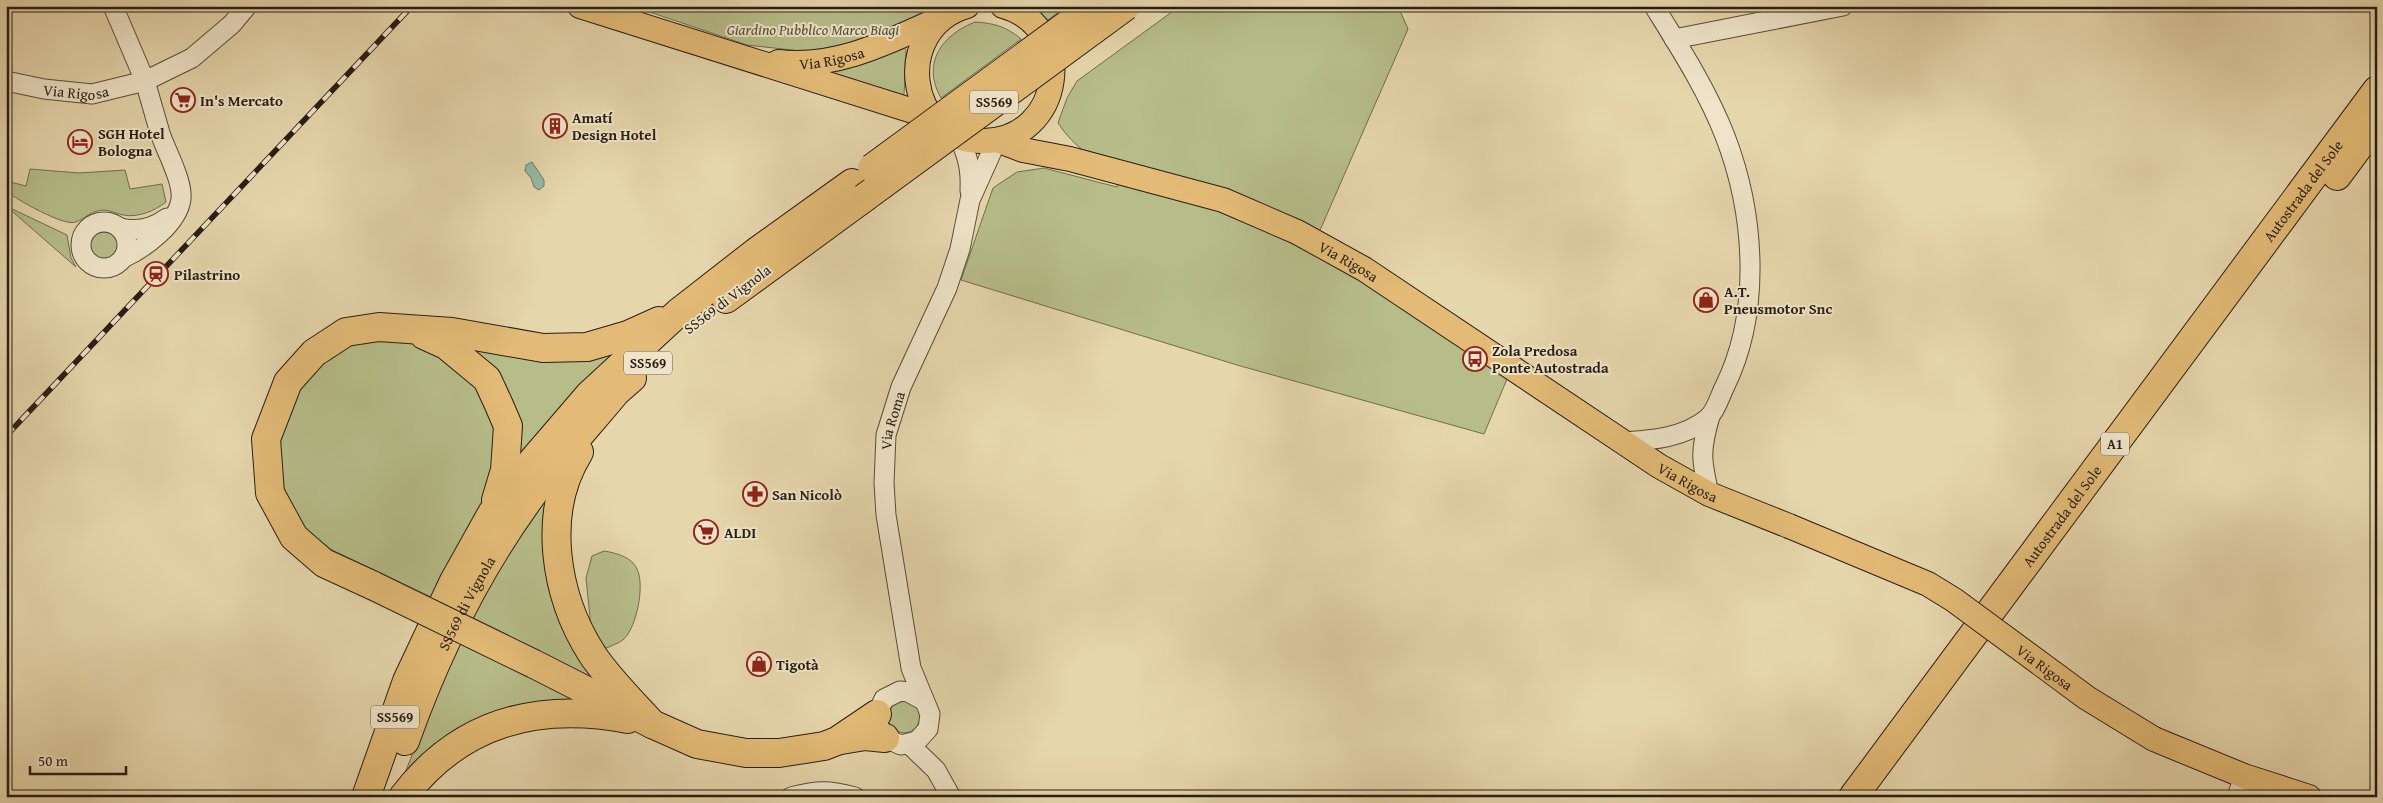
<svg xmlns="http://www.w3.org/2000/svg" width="2383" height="803" font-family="'Gentium Book Plus',serif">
<rect width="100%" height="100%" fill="#e6d6ac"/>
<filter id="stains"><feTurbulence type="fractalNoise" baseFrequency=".004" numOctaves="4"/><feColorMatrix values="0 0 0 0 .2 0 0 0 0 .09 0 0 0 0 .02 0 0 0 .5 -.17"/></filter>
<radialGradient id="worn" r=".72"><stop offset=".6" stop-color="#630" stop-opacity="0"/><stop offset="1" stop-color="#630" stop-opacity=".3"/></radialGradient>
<!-- green -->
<g fill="#b6bd89" stroke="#6f6e4e">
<polygon points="632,6 931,6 903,25 851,44 810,52 747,45"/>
<polygon points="1024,6 1066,6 1044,23"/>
<path d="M 1180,6 L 1398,6 L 1408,29 L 1317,237 L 1512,367 L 1484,434 L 1237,365 L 961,280 L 993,188 L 1017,172 L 1044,168 L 1117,187 L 1121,168 C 1091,156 1077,151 1058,123 L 1067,98 L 1077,81 Z"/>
<path d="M 975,22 C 994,23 1007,27 1021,39 L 941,98 C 921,63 942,35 975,22 Z"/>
<path d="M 904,47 L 906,50 C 905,59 905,96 903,99 L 818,71 Z"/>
<path d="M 30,169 L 79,173 L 125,170 L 130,189 L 162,184 L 166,202 C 155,211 137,218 123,215 C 117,214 110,210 104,210 C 92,210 86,218 76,222 C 64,227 16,199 6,191 L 6,181 L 26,186 Z"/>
<polygon points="6,206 67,235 71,258 76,267"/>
<circle cx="104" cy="246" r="14"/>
<polygon points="411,339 446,352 481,385 499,421 491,493 433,598 332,550 300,526 280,488 276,441 292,396 321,359 363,340"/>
<polygon points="452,339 631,339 519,467 521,438 512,402"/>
<polygon points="557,479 550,523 603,689 470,617 509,546"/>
<path d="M 604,551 C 616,553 632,557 637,569 C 645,585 637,626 624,639 C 620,643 612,645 607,648 L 596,640 L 591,627 L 586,578 L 592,556 Z"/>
<polygon points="456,642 592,704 566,704 400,786"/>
<circle cx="904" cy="717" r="16"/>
</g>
<!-- water -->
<polygon fill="#96b9a8" stroke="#6a7b6c" points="532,162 544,180 544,186 539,190 534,187 531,178 525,171 526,165"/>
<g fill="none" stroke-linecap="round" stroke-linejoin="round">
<defs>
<g id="minor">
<polyline points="113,6 145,81 192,58 232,24 247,6"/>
<polyline points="1674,39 1843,6"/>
<path id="s1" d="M 6,81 L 44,89 L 92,94 L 145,81 C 150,98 155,116 160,133 C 166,151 183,181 181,199 C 178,224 143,249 123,258"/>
<path d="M 958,136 C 968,155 971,170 970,191"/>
<circle cx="104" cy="245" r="23"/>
<path d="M 120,228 C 137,232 152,229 167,218"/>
<path d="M 1622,442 C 1652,440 1684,438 1708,418 C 1716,411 1720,396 1724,388 C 1762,312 1755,214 1725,136 C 1707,90 1680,48 1654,6"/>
<path d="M 1709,494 C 1701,459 1700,451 1710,416"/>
<path id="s2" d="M 923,700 L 908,692 L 900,691 L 884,699 L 877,714 L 877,723 L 885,738 L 901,745 L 917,741 L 928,729 L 930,714 L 911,668 L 886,515 L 884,483 L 886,435 L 901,387 L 947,288 L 960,249 L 970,200 L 997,140"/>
<polyline points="909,744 936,770 951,797"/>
<path d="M 791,797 C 816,790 830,790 855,797"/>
<polyline points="2237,797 2244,776"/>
</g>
<g id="major">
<polyline points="580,6 932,117"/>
<path d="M 967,6 C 891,28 906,143 984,141 C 1063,140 1079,27 1003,6"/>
<path id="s3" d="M 778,62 C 836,69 888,42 939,19"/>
<path id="s4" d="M 997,140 L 1023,150 L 1070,159 L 1223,200 L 1297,232 L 1364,269 L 1659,466 L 1709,494 L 1789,526"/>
<polyline points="2154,739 2244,776 2309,797"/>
</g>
<g id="highway">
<polyline points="2337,176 2377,122"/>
<polyline points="726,299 864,198"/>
<polyline points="424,335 446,345 487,379 499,405 508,426 505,470 496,500"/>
<path d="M 579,452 C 541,513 555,596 592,654 C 607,677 633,703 652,724"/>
<polyline points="374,586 324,563 294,537 270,493 266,439 288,382 314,353 346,332 379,327 452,332 543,348 587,347 628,335 659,321"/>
<polyline points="534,664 652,724 697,744 746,753 779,753 824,746 837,741 877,714"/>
<polyline points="841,740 865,736 885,738"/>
<path id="s5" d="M 405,741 C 436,654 477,570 532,495 C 557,459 588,426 616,392 L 632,378"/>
<polyline points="366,797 407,681 454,581 492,513 534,459 589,395 679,312 756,252 852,183"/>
<path d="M 403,797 C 460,722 537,702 628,719"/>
<path id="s6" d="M 1853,797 L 2377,90"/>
</g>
</defs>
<!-- minor casing -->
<use href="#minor" stroke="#584c39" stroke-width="21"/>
<!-- major casing -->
<use href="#major" stroke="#281e13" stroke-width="26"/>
<!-- highway casing -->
<use href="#highway" stroke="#281e13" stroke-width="30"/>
<!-- minor -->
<use href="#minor" stroke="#efe4c9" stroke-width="19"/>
<!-- major -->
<use href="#major" stroke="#e3bb76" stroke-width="24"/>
<!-- highway -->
<use href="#highway" stroke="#e3bb76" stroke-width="28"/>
<defs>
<polyline id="rail" points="6,436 412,6"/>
</defs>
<!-- rail casing -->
<use href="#rail" stroke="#281e13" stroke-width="5.5"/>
<!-- rail -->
<use href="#rail" stroke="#efe4c9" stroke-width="4" stroke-dasharray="11" stroke-linecap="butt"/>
<defs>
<g id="major-bridge">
<path id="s7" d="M 1789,526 L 1928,584 L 1954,600 L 2087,698 L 2154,739"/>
</g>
<g id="highway-bridge">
<polyline points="872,168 1093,6"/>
<polyline points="864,198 1126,6"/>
<polyline points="374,586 534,664"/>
</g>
</defs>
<!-- major-bridge casing -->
<use href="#major-bridge" stroke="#281e13" stroke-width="26" stroke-linecap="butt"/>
<!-- highway-bridge casing -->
<use href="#highway-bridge" stroke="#281e13" stroke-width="30" stroke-linecap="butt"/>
<!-- major-bridge -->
<use href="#major-bridge" stroke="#e3bb76" stroke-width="24"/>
<!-- highway-bridge -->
<use href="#highway-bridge" stroke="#e3bb76" stroke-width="28"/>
</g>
<!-- icons -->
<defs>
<symbol id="supermarket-ring" viewBox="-11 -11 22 22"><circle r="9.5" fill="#efe4c9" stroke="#8f2418" stroke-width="1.5"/><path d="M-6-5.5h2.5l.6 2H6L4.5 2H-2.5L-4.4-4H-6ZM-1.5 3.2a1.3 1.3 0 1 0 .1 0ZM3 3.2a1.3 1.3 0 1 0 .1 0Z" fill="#8f2418"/></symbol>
<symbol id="building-ring" viewBox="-11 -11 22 22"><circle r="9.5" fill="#efe4c9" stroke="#8f2418" stroke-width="1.5"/><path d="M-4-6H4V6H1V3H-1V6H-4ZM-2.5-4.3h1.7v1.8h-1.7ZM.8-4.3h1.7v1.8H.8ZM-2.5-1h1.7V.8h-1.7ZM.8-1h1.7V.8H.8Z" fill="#8f2418"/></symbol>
<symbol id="hotel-ring" viewBox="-11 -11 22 22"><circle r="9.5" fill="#efe4c9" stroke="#8f2418" stroke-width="1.5"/><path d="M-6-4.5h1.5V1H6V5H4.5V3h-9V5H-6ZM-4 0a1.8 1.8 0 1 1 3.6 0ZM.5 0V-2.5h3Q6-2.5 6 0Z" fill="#8f2418"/></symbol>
<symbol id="station-ring" viewBox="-11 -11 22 22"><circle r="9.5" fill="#efe4c9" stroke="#8f2418" stroke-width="1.5"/><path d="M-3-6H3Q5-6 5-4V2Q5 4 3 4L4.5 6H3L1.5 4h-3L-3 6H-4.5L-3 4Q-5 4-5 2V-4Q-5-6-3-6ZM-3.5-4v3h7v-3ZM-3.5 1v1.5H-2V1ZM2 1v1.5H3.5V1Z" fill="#8f2418"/></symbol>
<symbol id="shop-ring" viewBox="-11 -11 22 22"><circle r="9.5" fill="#efe4c9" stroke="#8f2418" stroke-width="1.5"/><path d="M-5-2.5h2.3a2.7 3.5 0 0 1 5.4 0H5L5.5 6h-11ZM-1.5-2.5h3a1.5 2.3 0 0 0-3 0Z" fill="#8f2418"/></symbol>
<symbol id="bus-ring" viewBox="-11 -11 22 22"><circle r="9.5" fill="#efe4c9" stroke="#8f2418" stroke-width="1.5"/><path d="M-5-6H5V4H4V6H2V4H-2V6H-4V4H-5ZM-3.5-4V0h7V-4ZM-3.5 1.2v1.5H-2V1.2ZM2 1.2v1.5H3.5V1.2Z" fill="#8f2418"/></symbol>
<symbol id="pharmacy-ring" viewBox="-11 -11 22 22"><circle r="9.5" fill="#efe4c9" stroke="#8f2418" stroke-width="1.5"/><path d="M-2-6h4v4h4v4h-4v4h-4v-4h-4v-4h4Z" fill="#8f2418"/></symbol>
</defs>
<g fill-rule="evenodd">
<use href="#supermarket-ring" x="169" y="86" width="28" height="28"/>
<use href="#building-ring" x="541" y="112" width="28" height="28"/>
<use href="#hotel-ring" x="66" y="128" width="28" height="28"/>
<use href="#station-ring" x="142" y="260" width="28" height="28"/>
<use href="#shop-ring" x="1692" y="286" width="28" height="28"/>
<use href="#bus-ring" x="1461" y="345" width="28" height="28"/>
<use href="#pharmacy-ring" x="741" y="480" width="28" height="28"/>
<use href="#supermarket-ring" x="692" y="518" width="28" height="28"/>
<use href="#shop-ring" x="745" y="650" width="28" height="28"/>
</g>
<g text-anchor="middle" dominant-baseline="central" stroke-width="4" stroke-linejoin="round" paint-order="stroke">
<!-- shield labels -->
<g fill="#efe4c9" stroke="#64594a" stroke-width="1">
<rect x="970" y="90.5" width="48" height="23" rx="4"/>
<rect x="624" y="351.5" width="48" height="23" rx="4"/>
<rect x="2101" y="432.5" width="28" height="23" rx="4"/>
<rect x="371" y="705.5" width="48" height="23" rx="4"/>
</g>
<g font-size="14" font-weight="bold" fill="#281e13">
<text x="994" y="102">SS569</text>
<text x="648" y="363">SS569</text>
<text x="2115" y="444">A1</text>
<text x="395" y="717">SS569</text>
</g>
<!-- park labels -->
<g font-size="15" font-style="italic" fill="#534e36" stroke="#efe4c9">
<text x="813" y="29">Giardino Pubblico Marco Biagi</text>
</g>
<!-- street labels -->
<g font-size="15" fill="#281e13" stroke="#efe4c9">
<text stroke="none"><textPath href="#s3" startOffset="54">Via Rigosa</textPath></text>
<text stroke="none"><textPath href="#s1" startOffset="71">Via Rigosa</textPath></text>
<text stroke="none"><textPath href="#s6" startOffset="755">Autostrada del Sole</textPath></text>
<text stroke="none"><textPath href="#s4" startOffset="374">Via Rigosa</textPath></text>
<text transform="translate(727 299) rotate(-37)">SS569 di Vignola</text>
<text stroke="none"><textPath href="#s2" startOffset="451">Via Roma</textPath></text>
<text stroke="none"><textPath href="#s4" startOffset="779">Via Rigosa</textPath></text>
<text stroke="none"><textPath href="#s6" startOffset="350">Autostrada del Sole</textPath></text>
<text stroke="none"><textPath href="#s5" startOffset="151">SS569 di Vignola</textPath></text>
<text stroke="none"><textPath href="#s7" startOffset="294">Via Rigosa</textPath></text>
</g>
<!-- poi labels -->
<g font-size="15" font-weight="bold" fill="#281e13" stroke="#efe4c9" text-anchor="start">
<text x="200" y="100">In's Mercato</text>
<text x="572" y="117">Amatí<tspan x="572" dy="17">Design Hotel</tspan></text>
<text x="98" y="133">SGH Hotel<tspan x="98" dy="17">Bologna</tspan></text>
<text x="174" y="274">Pilastrino</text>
<text x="1724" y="291">A.T.<tspan x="1724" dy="17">Pneusmotor Snc</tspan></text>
<text x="1492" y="350">Zola Predosa<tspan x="1492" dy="17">Ponte Autostrada</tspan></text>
<text x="772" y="494">San Nicolò</text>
<text x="724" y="532">ALDI</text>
<text x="776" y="664">Tigotà</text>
</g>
</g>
<!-- margin -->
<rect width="2383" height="803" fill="none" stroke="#e6d6ac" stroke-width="25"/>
<rect x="8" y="8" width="2368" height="788" fill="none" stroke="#281e13" stroke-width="2.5"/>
<rect x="12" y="12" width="2358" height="778" fill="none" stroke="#281e13"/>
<!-- scale -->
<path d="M30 766v8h96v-8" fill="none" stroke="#281e13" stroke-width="2.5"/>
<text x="38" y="766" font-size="15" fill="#281e13" stroke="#efe4c9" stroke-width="4" paint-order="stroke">50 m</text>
<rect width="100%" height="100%" filter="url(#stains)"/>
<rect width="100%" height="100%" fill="url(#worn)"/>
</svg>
